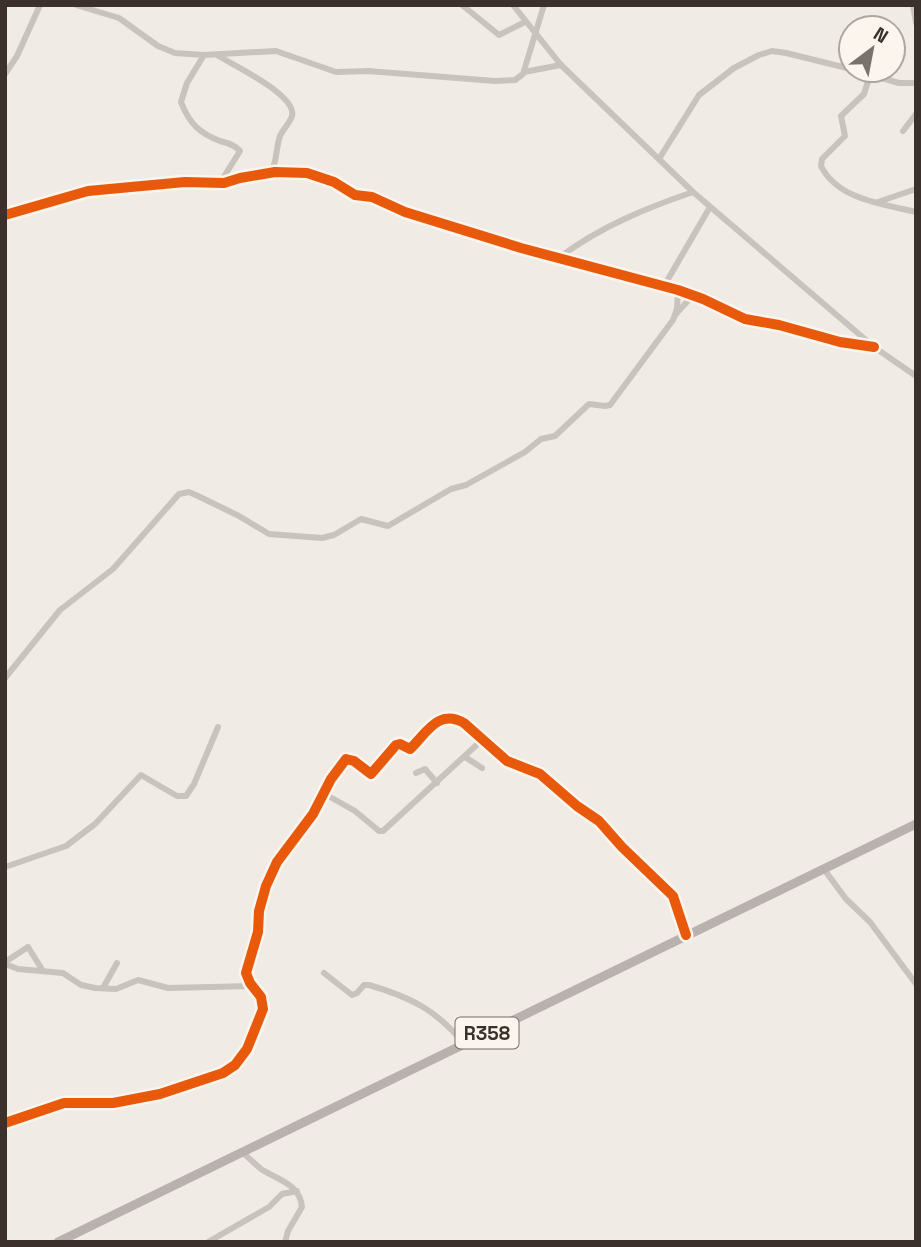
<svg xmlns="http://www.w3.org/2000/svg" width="921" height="1247" font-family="'Space Grotesk',sans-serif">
<rect width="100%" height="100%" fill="#f0ebe5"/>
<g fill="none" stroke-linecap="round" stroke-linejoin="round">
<!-- street -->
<g stroke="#c9c3be" stroke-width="6">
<polyline points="76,5 119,18 158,46 175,53 204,55 276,51 336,72 368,71 495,81 515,80 523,74 544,5"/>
<polyline points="462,5 499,35 525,22"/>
<polyline points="513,5 561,65 693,192 874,347 916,376"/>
<polyline points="913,5 916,23"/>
<path d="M 204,55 L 187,83 L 181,102 C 189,123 199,133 220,141 C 228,143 235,145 240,151 L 220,183"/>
<path d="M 217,55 C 233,65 297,95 292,116 C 290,123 283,129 280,136 C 276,148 277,161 271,173"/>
<polyline points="854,70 899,83 916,83"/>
<polyline points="524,72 561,65"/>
<polyline points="5,74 17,56 40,5"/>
<path d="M 870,75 L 864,94 L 841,116 L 845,136 L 822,159 L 821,166 C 838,200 883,204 916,212"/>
<polyline points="903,131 916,114"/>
<polyline points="659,159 699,95 734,68 759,55 772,51 786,53 851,69"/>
<polyline points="878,202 916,189"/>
<polyline points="5,215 88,191 185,182 224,183 240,178 275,172 307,173 334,182 355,195 372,197 405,212 521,248 678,290 703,299 745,319 779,325 840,342 874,347"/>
<path d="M 560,257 C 600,227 646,208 693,192"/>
<polyline points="664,286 710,207"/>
<polyline points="676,314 693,295"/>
<polyline points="5,678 60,610 113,569 179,494 189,492 198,496 239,516 269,534 322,538 334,535 361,519 388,526 451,489 466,485 525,452 541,439 555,436 589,404 605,406 610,405 673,320 677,309 678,290"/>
<polyline points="465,757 482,768"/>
<polyline points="416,773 425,769 437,783"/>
<polyline points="323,793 355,811 379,831 383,831 482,740"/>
<polyline points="5,867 66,846 95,824 141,775 177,796 186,796 194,784 218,727"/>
<polyline points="823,868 846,899 870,922 916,984"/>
<polyline points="5,962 28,947 43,971"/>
<polyline points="5,964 18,969 63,973 81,985 95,988 116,989 138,980 168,988 252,986"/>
<path d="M 324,973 L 352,995 L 357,993 L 364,985 L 369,985 C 410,997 437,1010 464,1044"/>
<polyline points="103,988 117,963"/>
<path d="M 5,1123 L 64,1103 L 113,1103 L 160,1094 L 223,1073 L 235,1065 L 247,1049 L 263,1009 L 261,997 L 250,983 L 246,973 L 258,932 L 259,911 L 266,886 L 277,862 L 313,814 L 331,779 L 346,759 L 354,761 L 371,774 L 396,745 L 400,744 L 410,749 C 426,734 438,708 464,723 L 507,761 L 540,774 L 577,806 L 599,821 L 622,847 L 673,896 L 686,935"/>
<path d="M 243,1153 C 249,1158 255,1164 261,1169 C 278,1180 300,1184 302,1207 L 288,1231 L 285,1242"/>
<polyline points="208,1242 269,1207 282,1194 297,1191"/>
</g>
<!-- primary -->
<polyline stroke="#b8b1ad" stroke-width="9" points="58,1242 916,824"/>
<defs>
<g id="cycleway">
<polyline points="5,215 88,191 185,182 224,183 240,178 275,172 307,173 334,182 355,195 372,197 405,212 521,248 678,290 703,299 745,319 779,325 840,342 874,347"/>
<path d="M 5,1123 L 64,1103 L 113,1103 L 160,1094 L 223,1073 L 235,1065 L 247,1049 L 263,1009 L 261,997 L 250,983 L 246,973 L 258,932 L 259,911 L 266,886 L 277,862 L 313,814 L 331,779 L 346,759 L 354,761 L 371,774 L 396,745 L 400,744 L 410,749 C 426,734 438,708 464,723 L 507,761 L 540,774 L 577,806 L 599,821 L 622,847 L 673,896 L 686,935"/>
</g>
</defs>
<!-- cycleway casing -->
<use href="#cycleway" stroke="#fbf5ee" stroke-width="15"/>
<!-- cycleway -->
<use href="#cycleway" stroke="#e8590c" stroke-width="10"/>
</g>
<g text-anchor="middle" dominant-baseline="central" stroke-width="6" stroke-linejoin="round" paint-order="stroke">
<!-- shield labels -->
<rect fill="#fbf5ee" stroke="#756b66" stroke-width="2" x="455.5" y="1017.5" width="63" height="31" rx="5"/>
<g font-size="19" font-weight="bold" fill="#3b302b">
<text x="487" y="1033">R358</text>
</g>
</g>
<!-- border -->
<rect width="921" height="1247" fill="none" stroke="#3b302b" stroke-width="14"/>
<!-- north arrow -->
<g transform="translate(872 49) rotate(32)"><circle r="33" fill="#fbf5ee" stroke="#aea6a0" stroke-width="2"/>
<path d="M0-5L12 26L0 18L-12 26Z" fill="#7a716c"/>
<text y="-10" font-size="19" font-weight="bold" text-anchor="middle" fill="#3b302b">N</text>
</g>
</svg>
